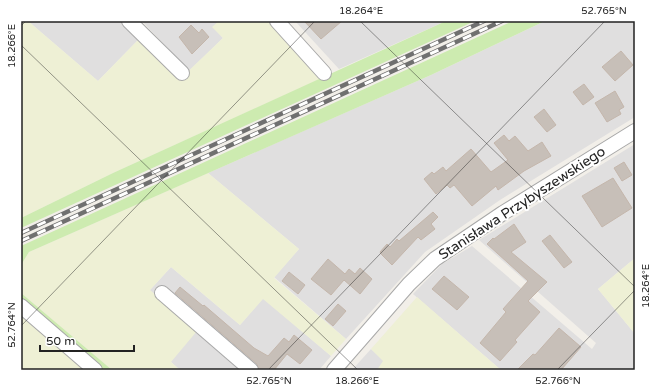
<svg xmlns="http://www.w3.org/2000/svg" width="656" height="391" font-family="'Varela Round',sans-serif">
<rect width="100%" height="100%" fill="#f2efe9"/>
<!-- residential -->
<g fill="#e0dfdf">
<polygon points="28,21 120,21 139,39 98,81"/>
<polygon points="142,21 219,21 213,27 223,38 189,71"/>
<polygon points="295,21 446,21 339,69"/>
<polygon points="545,21 635,21 635,117 500,200 425,252 346,339 274,277 299,249 208,173 431,75"/>
<polygon points="635,144 635,258 598,289 635,334 635,370 501,370 413,294 442,264 472,246 592,349 596,343 479,240"/>
<polygon points="171,267 240,325 263,298 331,356 319,370 180,370 171,362 150,290"/>
<polygon points="371,349 384,361 377,370 352,370"/>
</g>
<!-- farmland -->
<g fill="#eef0d5">
<polygon points="21,21 28,21 98,81 139,39 179,80 223,38 212,27 219,21 268,21 320,79 113,173 21,218"/>
<polygon points="208,173 299,249 274,278 346,339 331,356 263,299 240,325 171,267 150,290 197,331 171,362 180,370 112,370 21,293 21,265 29,252"/>
<polygon points="635,258 635,334 598,289"/>
<polygon points="417,297 464,338 501,370 377,370 383,361 371,349"/>
<polygon points="21,316 29,321 85,370 21,370"/>
</g>
<!-- grass -->
<g fill="#cdebb0">
<polygon points="446,21 475,21 21,228 21,218 113,173"/>
<polygon points="513,21 545,21 431,75 29,252 21,265 21,246"/>
<polygon points="21,293 112,370 101,370 21,301"/>
</g>
<!-- building -->
<g fill="#c7bfb8" stroke="#c4b6ab">
<polygon points="304,21 342,21 321,39"/>
<polygon points="191,25 199,33 202,29 209,37 192,54 179,37"/>
<polygon points="621,51 633,65 615,81 602,67"/>
<polygon points="584,84 594,97 583,105 573,92"/>
<polygon points="615,91 624,107 619,110 621,114 607,122 595,103"/>
<polygon points="544,109 556,125 547,132 534,117"/>
<polygon points="504,135 509,141 515,136 528,151 542,142 551,156 524,171 498,190 496,186 472,206 454,185 450,188 447,185 436,194 424,179 432,172 434,174 443,167 446,171 471,149 491,172 508,160 494,143"/>
<polygon points="624,162 632,175 622,181 614,168"/>
<polygon points="613,178 632,208 602,227 582,196"/>
<polygon points="433,212 438,217 431,224 435,229 421,240 418,237 392,265 382,255 380,252 387,244 390,247 397,239 399,241"/>
<polygon points="514,224 526,242 511,252 547,282 528,301 540,312 515,340 517,342 500,361 480,343 506,312 503,309 528,281 487,244 493,238 494,239"/>
<polygon points="550,235 572,262 564,268 542,241"/>
<polygon points="328,259 345,274 349,269 355,274 360,268 372,279 360,294 344,280 331,295 311,279"/>
<polygon points="289,272 305,285 298,294 282,281"/>
<polygon points="444,276 469,297 457,310 432,289"/>
<polygon points="180,287 203,306 204,305 254,348 268,356 284,338 289,342 294,335 312,350 300,364 287,354 274,370 259,370 257,364 175,293"/>
<polygon points="338,304 346,311 333,326 325,319"/>
<polygon points="559,328 581,347 561,370 517,370 533,354 535,355"/>
</g>
<g fill="none" stroke-linecap="round" stroke-linejoin="round">
<defs>
<g id="minor">
<polyline points="129,21 182,73"/>
<polyline points="277,21 324,73"/>
<polyline points="162,293 251,370"/>
<polyline points="21,306 95,370"/>
<polyline points="334,370 409,284 435,259 503,213 635,131"/>
</g>
</defs>
<!-- minor casing -->
<use href="#minor" stroke="#a9a9a9" stroke-width="16"/>
<!-- minor -->
<use href="#minor" stroke="#fff" stroke-width="14"/>
<defs>
<g id="rail">
<polyline points="21,233 484,21"/>
<polyline points="21,241 502,21"/>
</g>
</defs>
<!-- rail casing -->
<use href="#rail" stroke="#707070" stroke-width="4.5"/>
<!-- rail -->
<use href="#rail" stroke="#fff" stroke-width="3" stroke-dasharray="9" stroke-linecap="butt"/>
</g>
<!-- ticks -->
<path fill="none" stroke="#222" stroke-width="1" stroke-opacity="0.45" d="M 360,21 L 635,287M 21,26 L 26,21M 21,45 L 358,370M 21,326 L 315,21M 268,370 L 605,21M 557,370 L 635,290"/>
<g text-anchor="middle" dominant-baseline="central" stroke-width="4" stroke-linejoin="round" paint-order="stroke">
<!-- street labels -->
<g font-size="14" fill="#222" stroke="#fff">
<text transform="translate(522 203) rotate(-33)">Stanisława Przybyszewskiego</text>
</g>
</g>
<!-- border -->
<rect width="656" height="391" fill="none" stroke="#ffffff" stroke-width="44"/>
<!-- scale -->
<path d="M40 345v6h94v-6" fill="none" stroke="#222222" stroke-width="2"/>
<text x="46" y="345" font-size="12" fill="#222222" stroke="#ffffff" stroke-width="3" paint-order="stroke">50 m</text>
<rect x="22" y="22" width="612" height="347" fill="none" stroke="#222" stroke-width="1.5"/>
<g font-size="10" text-anchor="middle" fill="#222">
<text x="361" y="14">18.264°E</text>
<text x="604" y="14">52.765°N</text>
<text transform="translate(11 46) rotate(-90)" y="4">18.266°E</text>
<text transform="translate(645 286) rotate(-90)" y="4">18.264°E</text>
<text transform="translate(11 325) rotate(-90)" y="4">52.764°N</text>
<text x="269" y="384">52.765°N</text>
<text x="357" y="384">18.266°E</text>
<text x="558" y="384">52.766°N</text>
</g>
</svg>
